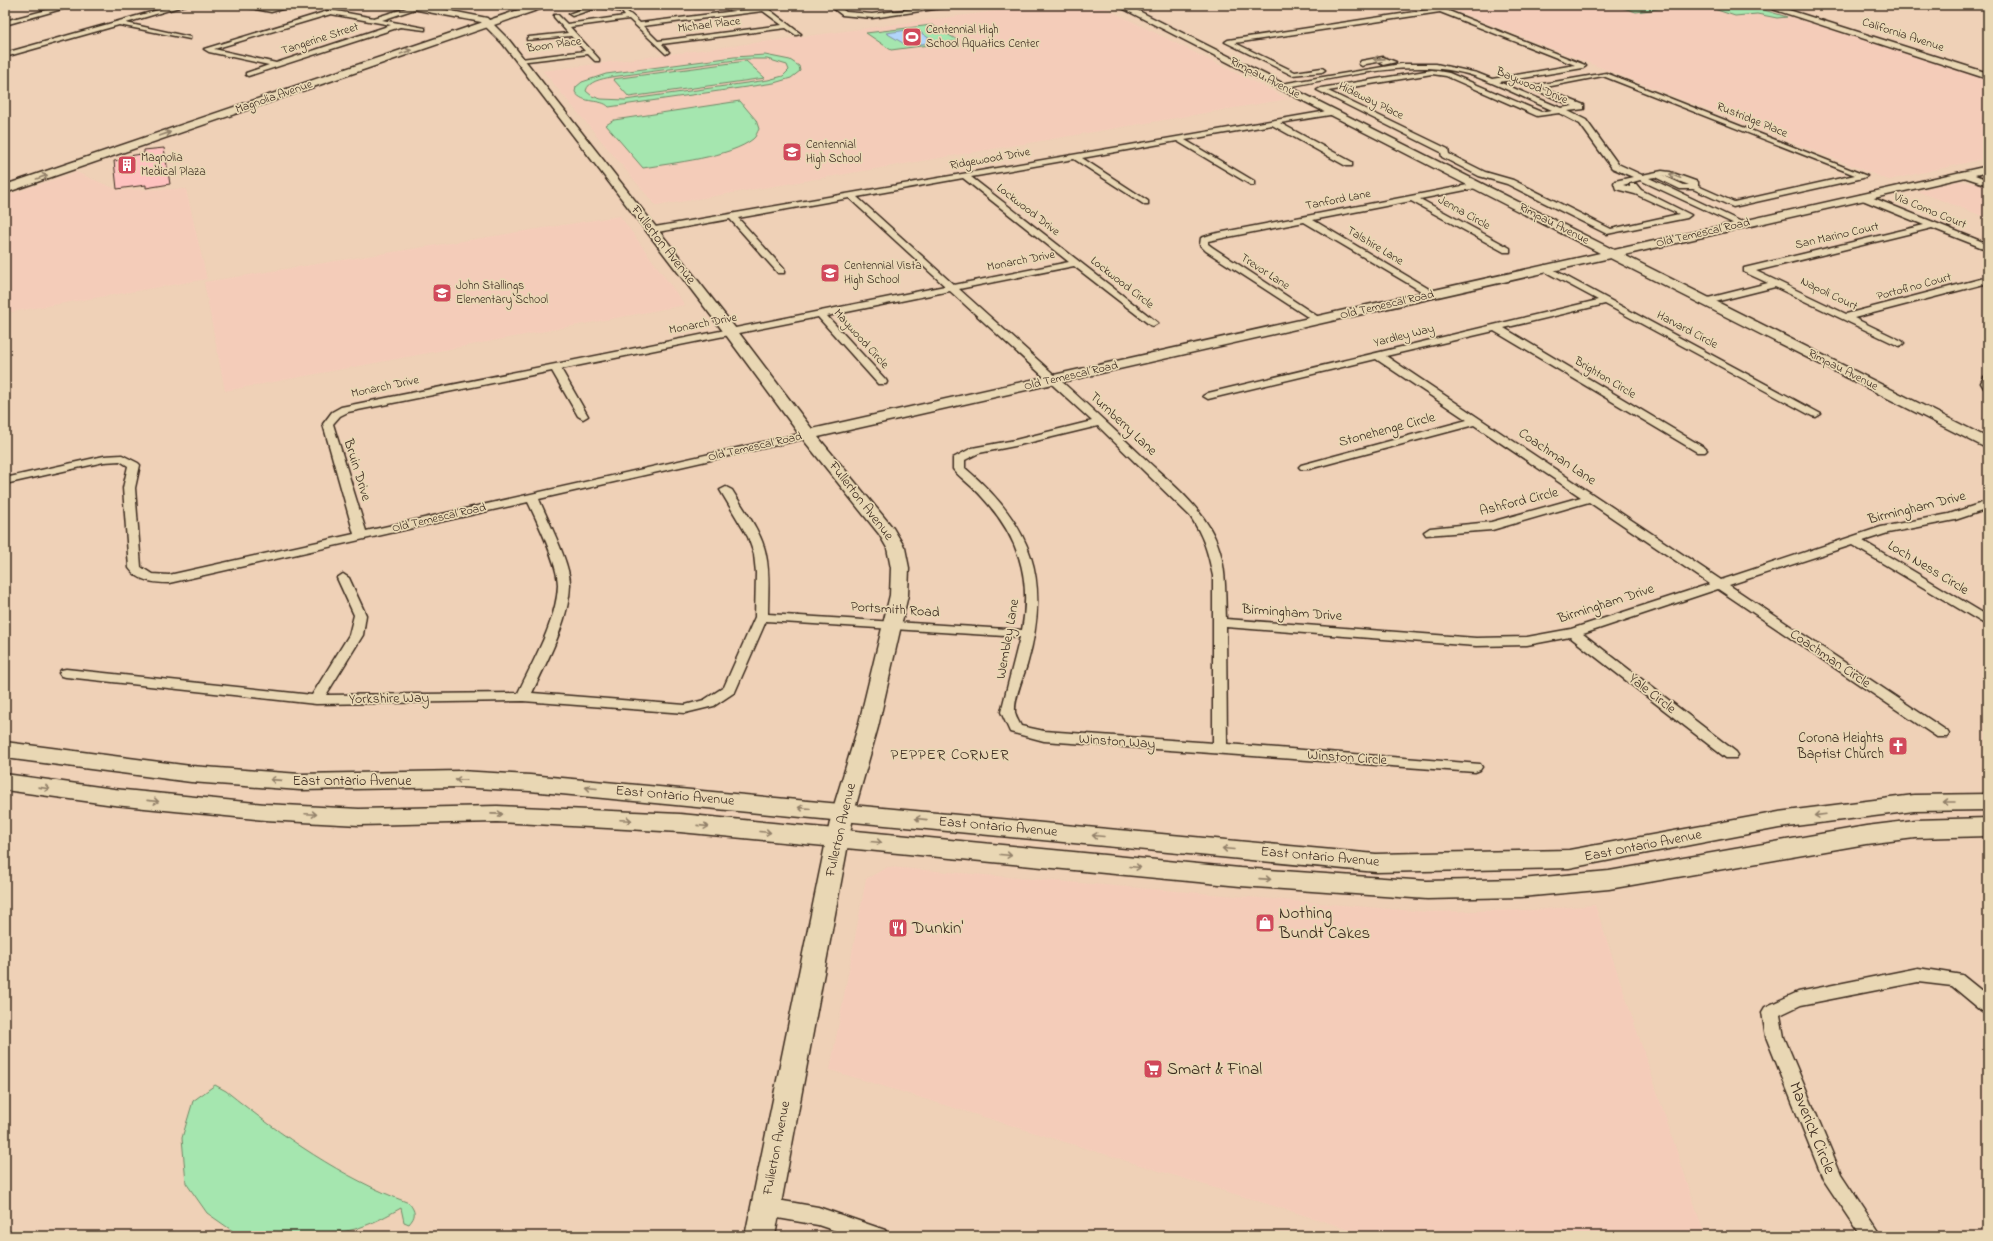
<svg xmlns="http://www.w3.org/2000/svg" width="1993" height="1241" font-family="'Indie Flower',sans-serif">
<rect width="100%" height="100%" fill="#efd1b7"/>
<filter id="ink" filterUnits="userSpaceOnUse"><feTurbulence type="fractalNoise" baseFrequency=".025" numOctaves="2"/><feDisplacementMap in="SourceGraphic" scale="8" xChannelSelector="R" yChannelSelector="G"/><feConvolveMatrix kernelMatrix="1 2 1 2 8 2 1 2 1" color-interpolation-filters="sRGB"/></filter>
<g filter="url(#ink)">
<!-- built -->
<g fill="#f4ccb9">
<polygon points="1041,5 1099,5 1288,99 656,206 543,71"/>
<polygon points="1449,5 1753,5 1988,80 1988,158 1889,180 1443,6"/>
<polygon points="76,172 118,190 186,189 207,279 5,313 5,196"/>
<polygon points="1988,180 1988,218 1917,191 1959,181 1975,183"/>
<polygon points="620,216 685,305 225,391 204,282"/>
<polygon points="888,867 1426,912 1533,910 1595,905 1705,1236 1372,1236 830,1070 866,879"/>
</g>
<!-- green -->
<g fill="#a5e6af" stroke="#708866" fill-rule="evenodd">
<polygon points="1614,5 1687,5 1636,12"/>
<polygon points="1702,5 1748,5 1787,17 1777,18 1757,14 1735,16"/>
<polygon points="932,25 959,41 891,50 866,33"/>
<path d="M 765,55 L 790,60 L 799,66 L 800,71 L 791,78 L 774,83 L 609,107 C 601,98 583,105 575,92 L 576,87 L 582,82 L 606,74 L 734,57 ZM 743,59 L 767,59 L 787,65 L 789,70 L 783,76 L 768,80 L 625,100 L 601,99 L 592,96 L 586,91 C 588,81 602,79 611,77 Z"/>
<polygon points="746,61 765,78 629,97 613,79"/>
<path d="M 740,101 L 756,120 L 759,129 C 757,132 756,137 753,139 C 731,157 672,163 643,168 L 606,125 L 614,120 Z"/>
<path d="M 215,1085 L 226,1091 C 282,1136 342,1178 409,1203 C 416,1212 416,1216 409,1224 L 404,1222 L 401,1208 C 372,1224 349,1236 315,1232 L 310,1236 L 240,1236 L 207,1213 L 186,1183 L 182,1138 L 193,1101 Z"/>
</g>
<!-- water -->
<polygon fill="#b1d5f9" stroke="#8291a1" points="915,29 935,42 908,46 886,33"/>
<!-- building -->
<polygon fill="#fec2bf" stroke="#3b2a1e" points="164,148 170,184 146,188 146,185 117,189 114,161 128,159 128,156 142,154 144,153 144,150"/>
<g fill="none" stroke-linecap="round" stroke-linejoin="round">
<defs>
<g id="street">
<polygon points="66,5 76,5 5,25 5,21"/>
<polygon points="176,5 186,5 126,23 190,37 190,39 119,25 5,57 5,53"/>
<polygon points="236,5 271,8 297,5 271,12"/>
<path d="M 416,5 L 419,7 L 418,8 L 382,20 L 425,28 L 425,30 L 400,27 L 248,76 L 246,75 L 246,73 L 269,65 L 209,52 L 204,49 L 331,10 L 374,18 ZM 331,14 L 391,25 L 276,63 L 214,49 Z"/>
<path d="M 592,5 C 617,5 623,6 640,23 L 759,8 L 756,5 L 763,5 L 801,34 L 796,35 L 786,28 L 662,44 L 669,52 L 666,54 L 629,19 L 570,27 L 599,59 L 599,61 L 595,61 L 588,54 L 519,62 L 518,61 L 521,59 L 585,51 L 571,36 L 527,40 L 527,38 L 529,37 L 568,33 L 554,17 L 554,15 L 558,15 L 567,24 L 625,16 L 622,12 L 599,7 L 572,16 L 569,14 ZM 763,11 L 782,25 L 658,41 L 643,26 Z"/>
<polygon points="829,5 836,5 846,12 872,14 945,5 962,5 872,18 842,15"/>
<path d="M 1441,8 L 1585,65 L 1586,66 L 1583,68 L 1499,82 L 1561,108 L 1573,106 L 1531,88 L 1531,86 L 1606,73 L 1867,176 L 1863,178 L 1733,207 L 1693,189 L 1680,189 L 1655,177 L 1649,178 L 1746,224 L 1745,226 L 1739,226 L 1640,180 L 1623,185 L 1630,187 L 1630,184 L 1636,184 L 1641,190 L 1691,215 L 1687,218 L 1607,234 L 1507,184 L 1479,176 L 1442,157 L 1441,152 L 1317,90 L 1321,88 L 1432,70 L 1449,73 L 1541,112 L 1552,110 C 1526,99 1500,85 1474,76 C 1416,56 1340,78 1281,88 L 1278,86 L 1281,84 L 1401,64 L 1436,64 L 1477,73 L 1492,79 L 1575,65 L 1440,12 L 1235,43 L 1295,72 L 1322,68 L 1325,70 L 1322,72 L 1292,75 L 1225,42 L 1228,40 ZM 1432,74 L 1446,76 L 1537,116 L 1559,113 L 1580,124 L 1612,168 L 1633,177 L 1615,181 L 1614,183 L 1616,189 L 1635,194 L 1679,214 L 1611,229 L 1513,180 L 1485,172 L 1449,154 L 1448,149 L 1328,91 ZM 1603,76 L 1855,175 L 1734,202 L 1698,186 L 1698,182 L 1670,172 L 1662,171 L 1642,175 L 1618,164 L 1586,120 L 1568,111 L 1584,109 L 1584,105 L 1541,88 ZM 1662,175 L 1689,185 L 1684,185 Z"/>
<polygon points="1383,57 1396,62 1383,65 1380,63 1383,61 1366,64 1362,66 1359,64 1361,61"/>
<path d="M 1333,110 L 1337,112 L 1336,114 L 1280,123 L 1352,162 L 1352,166 L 1346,166 L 1272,125 L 1185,140 L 1254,181 L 1254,185 L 1251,185 L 1177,141 L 1082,158 L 1148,201 L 1148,205 L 1145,205 L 1074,159 L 971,177 L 1158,323 L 1153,326 L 1150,325 L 1074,266 L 959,289 C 1020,344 1082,399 1142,456 C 1166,479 1198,503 1213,534 C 1227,561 1225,590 1226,619 L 1476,638 L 1527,637 L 1571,629 L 1710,584 L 1589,502 L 1492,530 L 1426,535 L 1424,532 L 1430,528 L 1491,522 L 1581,497 L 1474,425 L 1309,469 L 1301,469 L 1299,467 L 1301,465 L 1467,420 L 1376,359 L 1208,399 L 1203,396 L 1208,393 L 1598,300 L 1542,270 L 1540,268 L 1545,265 L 1821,414 L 1816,417 L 1812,416 L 1605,304 L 1504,328 L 1705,448 L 1707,450 L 1705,452 L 1697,452 L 1494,331 L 1386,356 L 1721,580 L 1881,527 L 1949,514 L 1988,501 L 1988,509 L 1955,520 L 1888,533 L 1863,541 L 1988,616 L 1988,626 L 1852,545 L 1729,585 L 1947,731 L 1949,734 L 1947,737 L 1937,737 L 1718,589 L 1583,634 L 1736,752 L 1738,755 L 1736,758 L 1726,758 L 1570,637 L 1527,645 L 1476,646 L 1226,627 L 1227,744 L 1480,764 L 1482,767 L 1480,770 L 1475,772 L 1044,741 L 1010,732 L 1001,712 L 1020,637 L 766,621 L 735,692 L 714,706 L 685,713 L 523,701 L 316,704 L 66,677 L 61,676 L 59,673 L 61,670 L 66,669 L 312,695 L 349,635 L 354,615 L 337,578 L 343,574 L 349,578 L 366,615 L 363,635 L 326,695 L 518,693 C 533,661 557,620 558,585 C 558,564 537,521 528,502 L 169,583 C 154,583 138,581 129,568 L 123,488 L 128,466 L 120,461 L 104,462 L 5,484 L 5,478 L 104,456 L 122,455 L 138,463 L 140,465 L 135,488 L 141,567 L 152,574 L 169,575 L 354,534 L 323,424 L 332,412 L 341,407 L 945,286 L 849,198 L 738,218 L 784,269 L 784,273 L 778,273 L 730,219 L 652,233 L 648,230 L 649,228 ZM 963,178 L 1069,262 L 954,285 L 857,197 ZM 950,291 L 1092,421 L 1015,440 L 972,448 L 953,458 L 953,469 C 961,479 974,487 982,497 C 1018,536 1032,577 1022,630 L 768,614 C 768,594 770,574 766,555 C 762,532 744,510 732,490 L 726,487 L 720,490 L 748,537 L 754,554 L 756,573 L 755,617 L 724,687 L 704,700 L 685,705 L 532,693 C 547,661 569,621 570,585 C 571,564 547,519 539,499 L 812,437 L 813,435 L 808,432 L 366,531 L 333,424 L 340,416 L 348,412 L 552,371 L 578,416 L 583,419 L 588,416 L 561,369 L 818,317 L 878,384 L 886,384 L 887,382 L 886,380 L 827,316 ZM 1098,426 L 1190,516 C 1204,537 1208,552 1213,576 L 1213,743 L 1044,731 L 1021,726 C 1019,722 1015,716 1015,712 C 1014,697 1023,678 1027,665 C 1052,579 1032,525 965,468 L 965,460 L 979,453 L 1015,446 Z"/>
<polygon points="1961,172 1967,172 1988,180 1988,185 1961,176"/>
<polygon points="1478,183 1482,185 1481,187 1420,199 1510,248 1510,252 1504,252 1411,201 1313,220 1434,292 1434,296 1431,297 1304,222 1208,241 1208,244 1212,247 1320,318 1322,320 1317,323 1206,251 1200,245 1201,238 1213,234"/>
<polygon points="1860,195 1866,195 1988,244 1988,250 1932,228 1756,271 1846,314 1988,277 1988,283 1854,318 1902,341 1904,343 1902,345 1899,346 1775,287 1707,304 1702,301 1704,299 1768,283 1744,272 1744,268 1924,225 1860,199"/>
<polygon points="1988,376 1988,389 1984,388 1981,383 1984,377"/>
<polygon points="1918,968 1962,975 1988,996 1988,1013 1982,1011 1952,986 1918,982 1801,1005 1780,1015 1784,1037 1841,1174 1882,1236 1861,1236 1823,1179 1766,1037 1762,1012 1765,1007 1798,992"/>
<polygon points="766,1198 818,1207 885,1230 888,1236 851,1236 818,1225 766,1216 759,1213 756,1207 759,1201"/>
</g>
<g id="secondary">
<polygon points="403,5 421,5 487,18 509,40 736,329 812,429 1600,253 1116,5 1127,5 1614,250 1988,166 1988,172 1624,255 1988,438 1988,449 1610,258 818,437 893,528 905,548 909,568 908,595 878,727 854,812 775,1236 745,1236 832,812 858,727 890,595 891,568 887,548 879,534 802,438 726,335 503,44 481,22 407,8"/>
<polygon points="1760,5 1773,5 1988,73 1988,79"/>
</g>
<g id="primary">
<polygon points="533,5 548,5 546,7 5,193 5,185"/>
<polygon points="5,742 191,766 300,774 460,771 530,775 1376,854 1569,850 1779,812 1914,795 1988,794 1988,810 1914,811 1779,828 1569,868 1376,872 530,791 460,787 300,790 191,782 5,758"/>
<polygon points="5,774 114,789 265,804 359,809 497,806 680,814 1240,868 1427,881 1521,879 1609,871 1866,826 1915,820 1988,818 1988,836 1915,838 1866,844 1609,889 1521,897 1427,899 1240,886 680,832 497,822 359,825 265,820 114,805 5,790"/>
</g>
</defs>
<!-- street casing -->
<use href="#street" stroke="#3b2a1e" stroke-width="3"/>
<!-- secondary casing -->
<use href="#secondary" stroke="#3b2a1e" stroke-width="3"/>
<!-- primary casing -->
<use href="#primary" stroke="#3b2a1e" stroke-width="3"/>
<!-- street -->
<use href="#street" fill="#e9d7b4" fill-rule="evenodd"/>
<!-- secondary -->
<use href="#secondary" fill="#e9d7b4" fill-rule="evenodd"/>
<!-- primary -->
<use href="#primary" fill="#e9d7b4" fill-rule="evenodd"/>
</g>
<!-- one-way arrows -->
<defs><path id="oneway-shaft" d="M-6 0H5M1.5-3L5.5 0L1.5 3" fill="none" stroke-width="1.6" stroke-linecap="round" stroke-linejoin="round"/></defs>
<g stroke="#928069">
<use href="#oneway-shaft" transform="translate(406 52) rotate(-19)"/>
<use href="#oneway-shaft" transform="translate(1379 59) rotate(179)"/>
<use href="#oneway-shaft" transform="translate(165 134) rotate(-19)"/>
<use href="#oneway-shaft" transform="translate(1675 176) rotate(-159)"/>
<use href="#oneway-shaft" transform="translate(42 177) rotate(-19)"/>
<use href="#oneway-shaft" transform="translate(276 780) rotate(-176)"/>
<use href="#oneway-shaft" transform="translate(461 780) rotate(-179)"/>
<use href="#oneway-shaft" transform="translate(44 788) rotate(8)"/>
<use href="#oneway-shaft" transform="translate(591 788) rotate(-175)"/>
<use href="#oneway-shaft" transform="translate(153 801) rotate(6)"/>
<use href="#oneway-shaft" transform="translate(1949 802) rotate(180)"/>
<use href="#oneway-shaft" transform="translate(804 808) rotate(-174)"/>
<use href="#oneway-shaft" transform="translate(311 814) rotate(3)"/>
<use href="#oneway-shaft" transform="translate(497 814) rotate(1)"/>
<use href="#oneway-shaft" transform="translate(1820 815) rotate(173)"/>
<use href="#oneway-shaft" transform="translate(921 819) rotate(-174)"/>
<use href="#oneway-shaft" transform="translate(626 820) rotate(3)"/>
<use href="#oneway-shaft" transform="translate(703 826) rotate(6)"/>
<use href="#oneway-shaft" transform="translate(765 832) rotate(5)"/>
<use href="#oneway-shaft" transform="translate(1098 836) rotate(-175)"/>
<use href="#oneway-shaft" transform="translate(876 842) rotate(5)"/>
<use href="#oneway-shaft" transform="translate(1228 849) rotate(-175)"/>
<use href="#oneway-shaft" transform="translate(1006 855) rotate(5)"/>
<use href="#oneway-shaft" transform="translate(1135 867) rotate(5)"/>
<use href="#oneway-shaft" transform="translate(1265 879) rotate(4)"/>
</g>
</g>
<!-- icons -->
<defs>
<symbol id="stadium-square" viewBox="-11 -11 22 22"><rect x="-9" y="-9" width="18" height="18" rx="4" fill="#d1495b" stroke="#e9d7b4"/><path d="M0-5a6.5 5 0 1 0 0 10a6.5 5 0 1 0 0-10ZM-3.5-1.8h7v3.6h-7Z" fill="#fff"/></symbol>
<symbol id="school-square" viewBox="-11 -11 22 22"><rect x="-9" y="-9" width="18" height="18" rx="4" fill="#d1495b" stroke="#e9d7b4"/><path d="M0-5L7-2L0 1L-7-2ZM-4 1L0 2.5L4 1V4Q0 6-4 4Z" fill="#fff"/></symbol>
<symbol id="building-square" viewBox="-11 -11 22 22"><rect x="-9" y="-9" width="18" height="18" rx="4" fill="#d1495b" stroke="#e9d7b4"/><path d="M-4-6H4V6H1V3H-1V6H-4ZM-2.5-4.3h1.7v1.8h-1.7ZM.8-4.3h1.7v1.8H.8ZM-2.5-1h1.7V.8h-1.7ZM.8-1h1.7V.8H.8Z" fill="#fff"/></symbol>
<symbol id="church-square" viewBox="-11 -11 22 22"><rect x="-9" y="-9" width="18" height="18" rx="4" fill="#d1495b" stroke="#e9d7b4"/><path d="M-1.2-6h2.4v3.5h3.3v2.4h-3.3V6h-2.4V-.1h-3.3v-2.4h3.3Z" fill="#fff"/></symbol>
<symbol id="shop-square" viewBox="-11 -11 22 22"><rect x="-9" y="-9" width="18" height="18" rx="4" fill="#d1495b" stroke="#e9d7b4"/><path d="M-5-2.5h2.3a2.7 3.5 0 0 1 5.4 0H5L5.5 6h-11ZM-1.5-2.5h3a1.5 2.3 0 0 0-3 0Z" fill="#fff"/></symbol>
<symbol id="restaurant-square" viewBox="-11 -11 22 22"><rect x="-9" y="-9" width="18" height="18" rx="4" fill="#d1495b" stroke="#e9d7b4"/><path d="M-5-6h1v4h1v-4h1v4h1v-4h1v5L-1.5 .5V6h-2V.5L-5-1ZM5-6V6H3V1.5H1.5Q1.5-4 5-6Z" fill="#fff"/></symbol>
<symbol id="supermarket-square" viewBox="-11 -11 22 22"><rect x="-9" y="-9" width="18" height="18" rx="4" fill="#d1495b" stroke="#e9d7b4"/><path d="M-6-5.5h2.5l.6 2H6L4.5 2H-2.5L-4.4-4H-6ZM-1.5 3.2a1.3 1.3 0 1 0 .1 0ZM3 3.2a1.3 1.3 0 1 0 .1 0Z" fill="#fff"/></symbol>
</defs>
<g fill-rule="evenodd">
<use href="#stadium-square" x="901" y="26" width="22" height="22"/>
<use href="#school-square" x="781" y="141" width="22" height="22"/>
<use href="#building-square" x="116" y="154" width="22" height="22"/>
<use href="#school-square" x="819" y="262" width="22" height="22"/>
<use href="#school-square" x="431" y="282" width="22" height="22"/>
<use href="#church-square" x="1887" y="735" width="22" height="22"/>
<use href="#shop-square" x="1254" y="912" width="22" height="22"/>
<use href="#restaurant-square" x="887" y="917" width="22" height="22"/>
<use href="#supermarket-square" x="1142" y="1058" width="22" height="22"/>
</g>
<g text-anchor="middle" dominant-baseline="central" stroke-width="3.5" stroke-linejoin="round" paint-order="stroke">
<!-- far-street labels -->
<g font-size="12" fill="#3b2a1e" stroke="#e9d7b4">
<text transform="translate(709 25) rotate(-7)">Michael Place</text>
<text transform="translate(1903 35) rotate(18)">California Avenue</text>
<text transform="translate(320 39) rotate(-18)">Tangerine Street</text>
<text transform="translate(554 45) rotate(-8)">Boon Place</text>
<text transform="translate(1265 78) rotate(27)">Rimpau Avenue</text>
<text transform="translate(1532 86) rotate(23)">Baywood Drive</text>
<text transform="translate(274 97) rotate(-19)">Magnolia Avenue</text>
<text transform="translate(1371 101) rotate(26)">Hideway Place</text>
<text transform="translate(1752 120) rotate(22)">Rustridge Place</text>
<text transform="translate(990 159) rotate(-10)">Ridgewood Drive</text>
<text transform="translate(1338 200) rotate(-11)">Tanford Lane</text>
<text transform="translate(1028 210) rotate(38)">Lockwood Drive</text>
<text transform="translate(1930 211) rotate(22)">Via Como Court</text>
<text transform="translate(1464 213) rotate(29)">Jenna Circle</text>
<text transform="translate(1554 224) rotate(27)">Rimpau Avenue</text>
<text transform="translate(1703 233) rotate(-13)">Old Temescal Road</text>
<text transform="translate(1837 236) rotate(-13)">San Marino Court</text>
<text transform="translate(1375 246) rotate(31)">Talshire Lane</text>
<text transform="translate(1021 261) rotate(-11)">Monarch Drive</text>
<text transform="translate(1265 272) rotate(33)">Trevor Lane</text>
<text transform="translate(1122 283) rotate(38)">Lockwood Circle</text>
<text transform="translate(1914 287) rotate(-15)">Portofino Court</text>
<text transform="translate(1829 294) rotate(26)">Napoli Court</text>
<text transform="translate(1387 305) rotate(-13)">Old Temescal Road</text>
<text transform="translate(703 324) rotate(-11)">Monarch Drive</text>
<text transform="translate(1687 330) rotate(28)">Harvard Circle</text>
<text transform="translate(1404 336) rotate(-14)">Yardley Way</text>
<text transform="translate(861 339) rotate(48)">Maywood Circle</text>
<text transform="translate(1843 370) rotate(27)">Rimpau Avenue</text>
<text transform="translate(1071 376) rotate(-13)">Old Temescal Road</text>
<text transform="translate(1605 378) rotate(31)">Brighton Circle</text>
<text transform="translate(385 387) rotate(-12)">Monarch Drive</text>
<text transform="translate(755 447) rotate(-13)">Old Temescal Road</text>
<text transform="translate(439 518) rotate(-13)">Old Temescal Road</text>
</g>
<!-- far-poi labels -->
<g font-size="12" fill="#3b2a1e" stroke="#e9d7b4" text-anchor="start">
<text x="926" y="30">Centennial High<tspan x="926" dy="14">School Aquatics Center</tspan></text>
<text x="806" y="145">Centennial<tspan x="806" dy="14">High School</tspan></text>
<text x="141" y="158">Magnolia<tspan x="141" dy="14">Medical Plaza</tspan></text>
<text x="844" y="266">Centennial Vista<tspan x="844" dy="14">High School</tspan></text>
<text x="456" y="286">John Stallings<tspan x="456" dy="14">Elementary School</tspan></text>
</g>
<!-- street labels -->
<g font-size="14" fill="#3b2a1e" stroke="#e9d7b4">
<text transform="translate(663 245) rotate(52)">Fullerton Avenue</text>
<text transform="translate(1123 424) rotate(43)">Turnberry Lane</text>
<text transform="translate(1387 430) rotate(-15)">Stonehenge Circle</text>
<text transform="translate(1557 457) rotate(34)">Coachman Lane</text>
<text transform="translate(357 470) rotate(73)">Bruin Drive</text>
<text transform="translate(861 501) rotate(52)">Fullerton Avenue</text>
<text transform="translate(1519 502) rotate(-14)">Ashford Circle</text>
<text transform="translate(1917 508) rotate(-14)">Birmingham Drive</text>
<text transform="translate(1928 568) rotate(31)">Loch Ness Circle</text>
<text transform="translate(1606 604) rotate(-18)">Birmingham Drive</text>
<text transform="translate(895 610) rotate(4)">Portsmith Road</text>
<text transform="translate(1292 613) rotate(4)">Birmingham Drive</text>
<text transform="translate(1008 639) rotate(-80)">Wembley Lane</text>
<text transform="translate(1830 659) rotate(34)">Coachman Circle</text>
<text transform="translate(1652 694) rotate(38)">Yale Circle</text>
<text transform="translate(389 699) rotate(-1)">Yorkshire Way</text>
<text transform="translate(1117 742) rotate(4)">Winston Way</text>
<text transform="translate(1347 758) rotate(4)">Winston Circle</text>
<text x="352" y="781">East Ontario Avenue</text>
<text transform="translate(675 796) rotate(5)">East Ontario Avenue</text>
<text transform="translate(998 827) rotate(5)">East Ontario Avenue</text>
<text transform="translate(841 830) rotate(-77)">Fullerton Avenue</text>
<text transform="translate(1643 846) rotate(-11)">East Ontario Avenue</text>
<text transform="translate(1320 857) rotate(5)">East Ontario Avenue</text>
<text transform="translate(777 1148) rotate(-79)">Fullerton Avenue</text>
</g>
<!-- poi labels -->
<g font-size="14" fill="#3b2a1e" stroke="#e9d7b4" text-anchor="end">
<text x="1884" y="738">Corona Heights<tspan x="1884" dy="16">Baptist Church</tspan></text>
</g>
<!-- neighbourhood labels -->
<g font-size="15" letter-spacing="1" fill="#3b2a1e" stroke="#e9d7b4">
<text x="950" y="755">PEPPER CORNER</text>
</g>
<!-- near-poi labels -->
<g font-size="17" fill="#3b2a1e" stroke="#e9d7b4" text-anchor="start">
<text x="1279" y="913">Nothing<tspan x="1279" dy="20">Bundt Cakes</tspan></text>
<text x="912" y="928">Dunkin'</text>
<text x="1167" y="1069">Smart &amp; Final</text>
</g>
<!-- near-street labels -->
<g font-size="17" fill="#3b2a1e" stroke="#e9d7b4">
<text transform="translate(1812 1128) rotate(68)">Maverick Circle</text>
</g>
</g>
<!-- margin -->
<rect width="1993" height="1241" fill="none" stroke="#e9d7b4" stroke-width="20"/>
<rect x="10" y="10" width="1973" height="1221" fill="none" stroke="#3b2a1e" stroke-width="1.5" filter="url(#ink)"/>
</svg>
